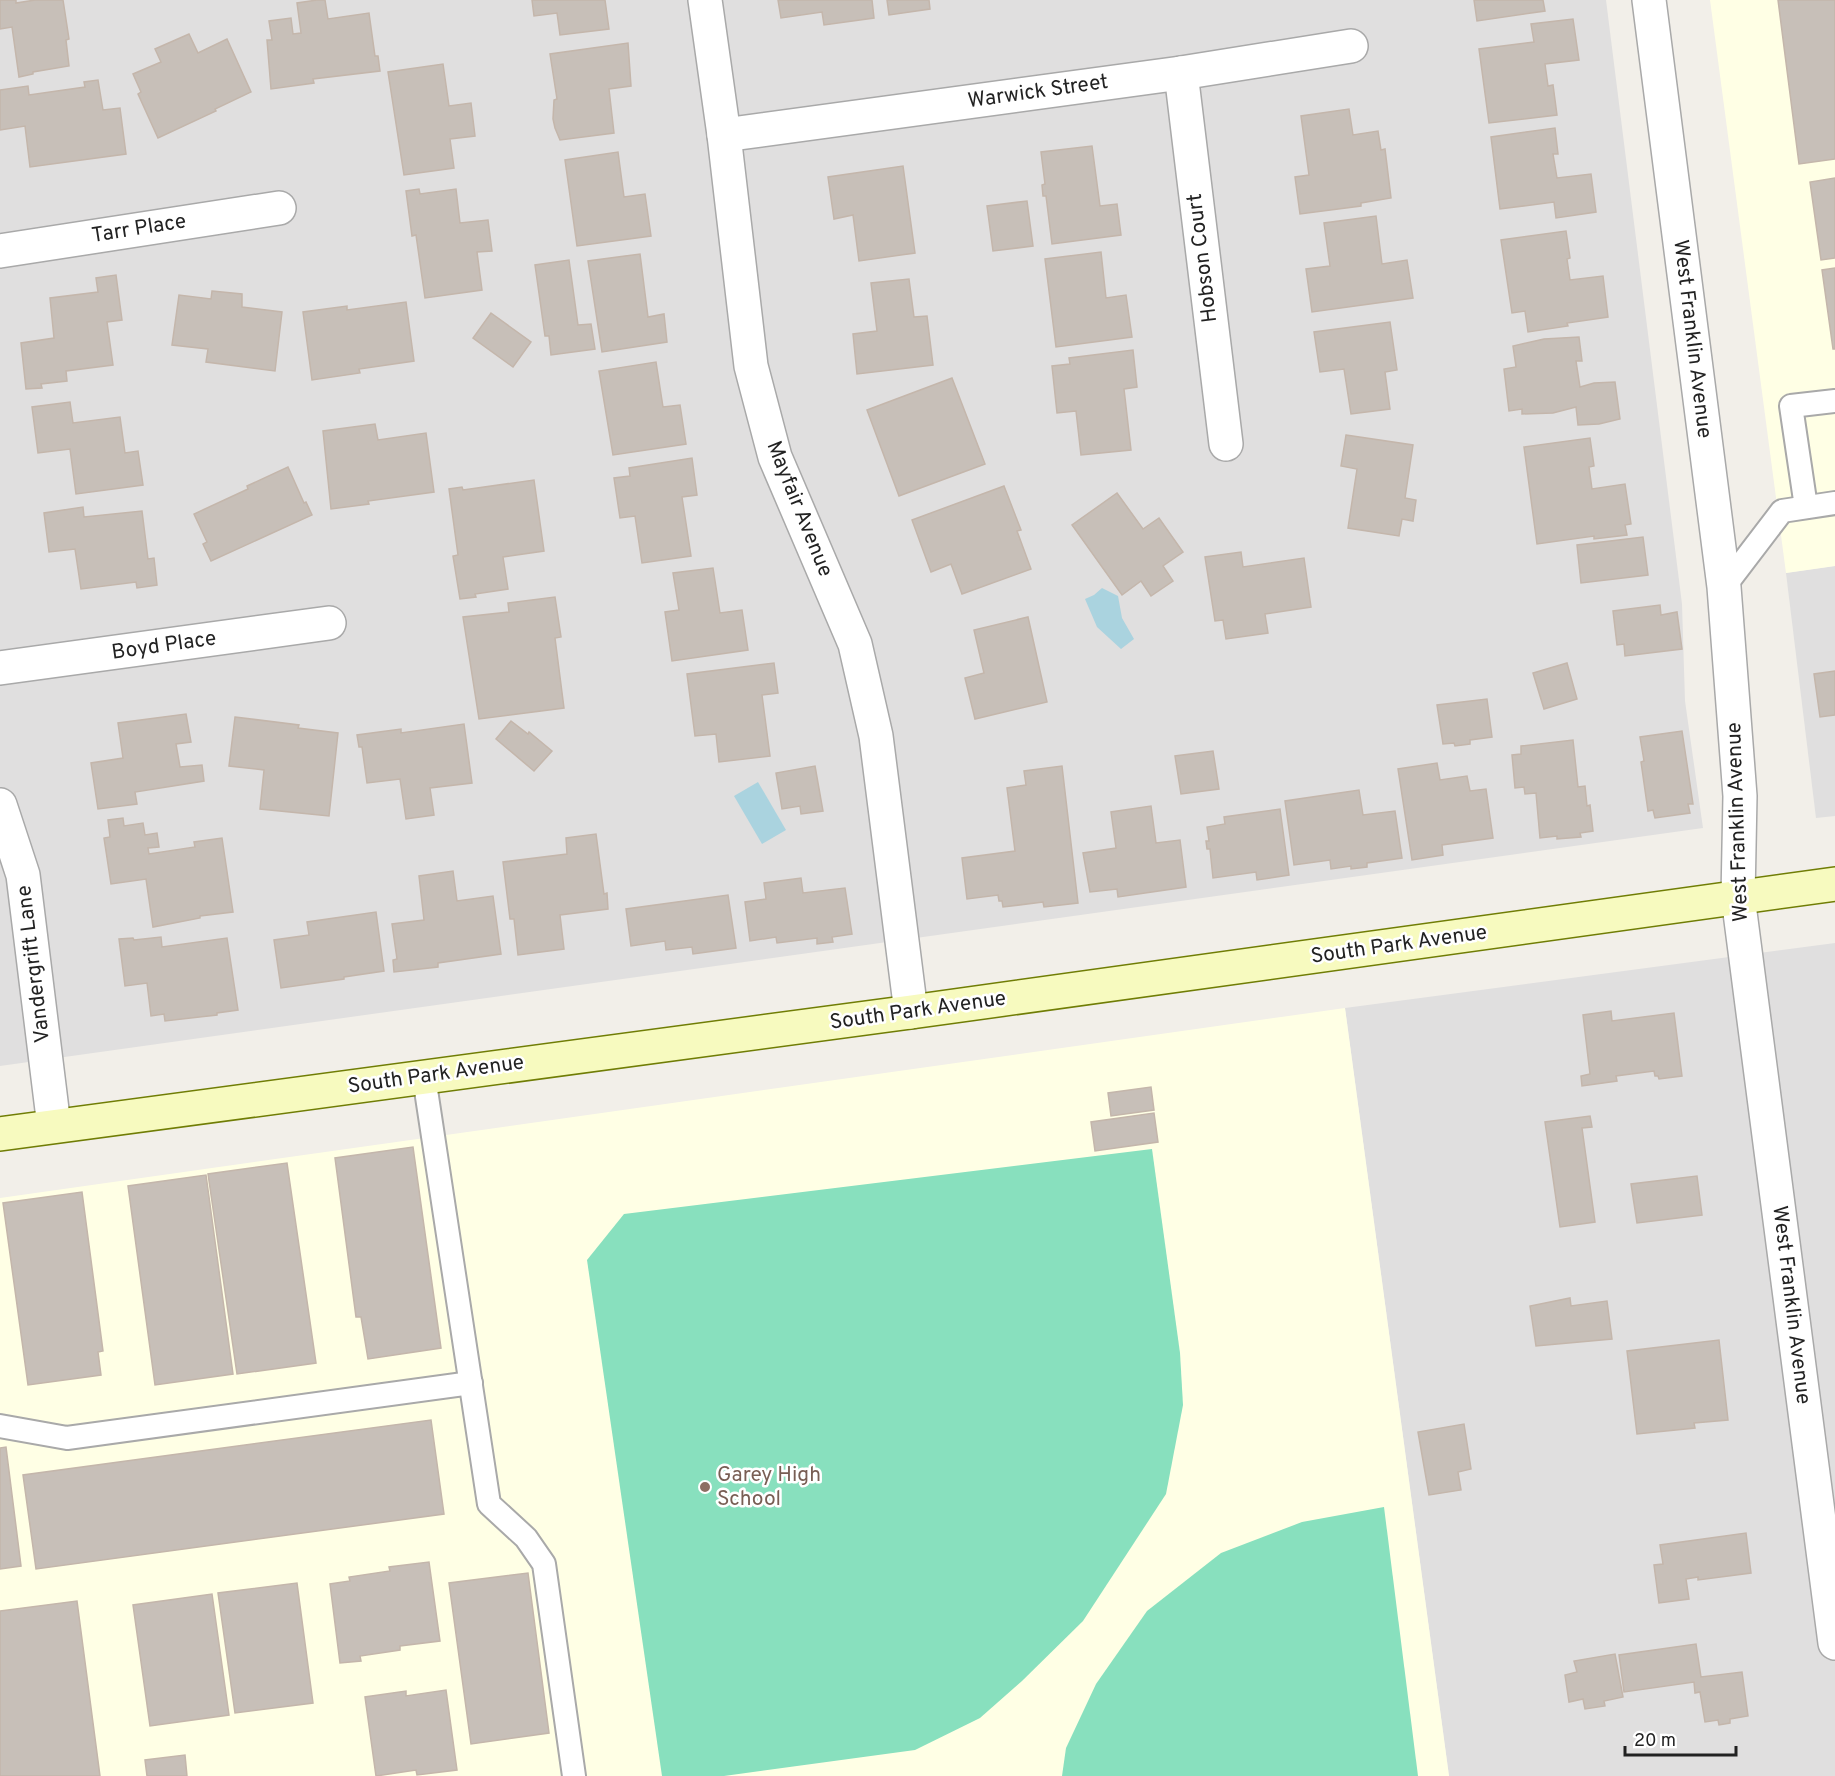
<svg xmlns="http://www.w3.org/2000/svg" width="1835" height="1776" font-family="Overpass,sans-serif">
<rect width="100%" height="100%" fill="#f2efe9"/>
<!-- residential -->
<g fill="#e0dfdf">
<polygon points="0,0 1606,0 1682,604 1685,701 1703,828 0,1066"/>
<polygon points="1835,566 1835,816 1816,818 1786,573"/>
<polygon points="1835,943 1835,1776 1449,1776 1345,1008"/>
</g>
<!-- education -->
<g fill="#ffffe5">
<polygon points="1710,0 1835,0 1835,566 1786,573"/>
<polygon points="1345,1008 1449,1776 0,1776 0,1198"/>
</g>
<!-- pitch -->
<g fill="#88e0be">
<polygon points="1152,1149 1180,1353 1183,1405 1166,1494 1083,1621 1022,1681 980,1718 915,1750 724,1776 662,1776 587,1260 624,1214"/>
<polygon points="1384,1507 1418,1776 1062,1776 1066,1748 1096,1684 1147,1611 1221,1553 1302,1522"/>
</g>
<!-- water -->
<g fill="#aad3df">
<polygon points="1102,588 1118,596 1122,618 1134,639 1121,649 1097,627 1085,599 1094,595"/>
<polygon points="758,782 786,830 762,844 734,796"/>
</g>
<!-- building -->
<g fill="#c7bfb8" stroke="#c4b6ab" stroke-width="1.5">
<polygon points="0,0 16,0 16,3 35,0 63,0 69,39 66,40 69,66 33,72 33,74 19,77 12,27 0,29"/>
<polygon points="317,0 325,0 328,19 369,13 375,56 378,56 380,71 313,79 314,83 271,89 267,40 272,40 269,21 291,18 293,34 301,33 297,3"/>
<polygon points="532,0 605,0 609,29 560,35 557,13 534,16"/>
<polygon points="778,0 872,0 874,18 824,25 822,12 781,18"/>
<polygon points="887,0 929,0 930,9 889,15"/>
<polygon points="1474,0 1543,0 1545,11 1477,21"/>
<polygon points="1778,0 1835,0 1835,159 1799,164"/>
<polygon points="1573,19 1579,60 1545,64 1548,86 1553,85 1557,115 1489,123 1479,49 1534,42 1531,24"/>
<polygon points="189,34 198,53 227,39 251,92 215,109 216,111 158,138 138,94 141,92 133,74 161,62 155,49"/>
<polygon points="628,43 631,86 609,89 614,133 560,140 555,128 553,119 554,100 557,99 550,54"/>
<polygon points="443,64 449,106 471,103 475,136 450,139 454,168 404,175 388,72"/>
<polygon points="98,80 103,110 120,108 126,154 30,167 25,126 0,130 0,90 28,86 29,95 85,87 84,82"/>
<polygon points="1349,109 1353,135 1378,131 1381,150 1385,149 1391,198 1361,203 1361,206 1300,214 1295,177 1309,175 1301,116"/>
<polygon points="1555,128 1558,154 1553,154 1557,178 1591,174 1596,212 1556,218 1554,202 1500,209 1491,137"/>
<polygon points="1092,146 1100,206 1117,204 1121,235 1052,244 1046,196 1043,196 1042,185 1045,184 1041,152"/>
<polygon points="618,152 624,197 645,194 651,236 577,246 565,160"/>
<polygon points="903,166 915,253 859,261 853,215 834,219 828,177"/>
<polygon points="1835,178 1835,258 1821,260 1810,182"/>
<polygon points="419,189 420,194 456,189 460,223 488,220 492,251 477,252 482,290 425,298 416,235 412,236 406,191"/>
<polygon points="1027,201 1033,246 993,251 987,206"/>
<polygon points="1376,216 1382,264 1407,260 1413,298 1312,312 1306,269 1330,266 1324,223"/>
<polygon points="1566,231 1570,258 1567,259 1570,280 1603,276 1608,317 1567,323 1568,326 1528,332 1525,311 1512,313 1501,240"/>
<polygon points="1101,252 1106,298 1126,295 1132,337 1056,347 1045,259"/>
<polygon points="640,254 648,317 664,314 667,342 602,352 588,261"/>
<polygon points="569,260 578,325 591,324 595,349 551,355 549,336 545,336 535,265"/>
<polygon points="1835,268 1835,349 1833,349 1822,270"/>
<polygon points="116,275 122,320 107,322 113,365 66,371 67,381 41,384 42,388 26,389 21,343 54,338 50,298 98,292 96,278"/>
<polygon points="909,279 914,317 927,316 933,365 857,374 853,334 877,331 871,283"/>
<polygon points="212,291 242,294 242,307 282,312 275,371 206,362 208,349 172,345 179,295 211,299"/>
<polygon points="406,302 414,361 359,369 360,373 312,380 303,312 347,306 347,310"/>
<polygon points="491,313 531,342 513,367 473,338"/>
<polygon points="1390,322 1397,370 1385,372 1390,409 1351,414 1344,369 1320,372 1314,332"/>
<polygon points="1579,337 1582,361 1576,361 1580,387 1594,383 1615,382 1620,419 1599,424 1578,425 1576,407 1553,413 1522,414 1522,409 1509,411 1504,369 1516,367 1513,346 1544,339"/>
<polygon points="1133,350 1137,387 1124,389 1131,450 1081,455 1076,411 1057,413 1052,366 1070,364 1069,358"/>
<polygon points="656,362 663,407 680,405 686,444 613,455 599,371"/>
<polygon points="952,378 985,464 899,496 867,410"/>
<polygon points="70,402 73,423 120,417 125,453 138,451 143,485 76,494 70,449 38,453 32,407"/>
<polygon points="375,424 378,440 426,433 434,492 368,501 369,504 331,509 323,431"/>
<polygon points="1346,435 1413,445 1405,498 1416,500 1413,521 1402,519 1399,536 1348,528 1357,469 1341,466"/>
<polygon points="1590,438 1594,466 1589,467 1592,489 1625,484 1631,524 1625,525 1627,535 1594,539 1594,536 1537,544 1524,447"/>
<polygon points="692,458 697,495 682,497 691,556 642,563 635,516 620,518 614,478 630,476 629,468"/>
<polygon points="288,467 304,503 306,502 312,515 211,561 203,544 207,542 194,514 248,489 247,486"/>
<polygon points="534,480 544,551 503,557 508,589 475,594 476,597 460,599 453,556 458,555 449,489 462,487 463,490"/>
<polygon points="1004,486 1021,530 1017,531 1031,569 962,594 951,564 931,572 912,520"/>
<polygon points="1117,493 1143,529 1159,518 1183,552 1163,566 1173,581 1151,596 1141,581 1122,595 1072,525"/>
<polygon points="83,507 84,517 142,511 148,559 154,558 157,585 137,588 136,582 81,589 75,549 49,552 44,513"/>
<polygon points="1643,537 1648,575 1581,583 1577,545"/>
<polygon points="1241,552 1243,567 1304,558 1311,607 1265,614 1268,633 1226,639 1223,620 1215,621 1205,557"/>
<polygon points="713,568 720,613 742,610 748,650 672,661 665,612 679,610 673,573"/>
<polygon points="555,597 561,637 555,638 564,708 479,719 463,617 509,612 508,603"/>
<polygon points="1660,605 1661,615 1677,612 1682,649 1625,656 1624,644 1617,645 1613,611"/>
<polygon points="1028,617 1047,702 975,719 965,678 984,673 974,630"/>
<polygon points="774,663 778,693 762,695 770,756 719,762 716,734 695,736 687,674"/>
<polygon points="1567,663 1577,699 1544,709 1533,673"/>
<polygon points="1835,671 1835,715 1820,717 1814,674"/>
<polygon points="1487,699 1492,737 1470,740 1470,744 1455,746 1454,743 1443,744 1437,705"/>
<polygon points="186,714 191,742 176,744 180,767 202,765 204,781 135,792 137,804 98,809 91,763 123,758 118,723"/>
<polygon points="235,717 299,725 298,728 338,733 329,816 260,809 264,770 229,766"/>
<polygon points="511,721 528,734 529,732 552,751 534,771 496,739"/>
<polygon points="464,724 472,783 430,788 434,815 406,819 400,779 367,783 362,747 359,747 357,735 401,729 401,733"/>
<polygon points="1682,731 1693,804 1688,804 1690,813 1655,818 1653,810 1648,811 1641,762 1644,761 1640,737"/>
<polygon points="1573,740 1578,787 1585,786 1587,806 1590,805 1593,831 1580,833 1581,837 1557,839 1557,836 1540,838 1536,793 1525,794 1524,787 1515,788 1512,755 1521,754 1521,746"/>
<polygon points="1213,751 1219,789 1181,794 1175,756"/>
<polygon points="1437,763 1440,780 1467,776 1470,791 1486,789 1493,838 1442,845 1443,855 1412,860 1398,769"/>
<polygon points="815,766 823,811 801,814 800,806 782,809 776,773"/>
<polygon points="1062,766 1078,903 1044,907 1043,902 1003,907 1002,901 999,901 998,895 967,899 962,858 1015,851 1007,788 1026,785 1024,771"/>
<polygon points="1359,790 1363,815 1395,811 1402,858 1367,863 1367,867 1351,869 1351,866 1331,869 1330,860 1294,865 1285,801"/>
<polygon points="1151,806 1156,843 1180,840 1186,887 1118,897 1117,889 1090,892 1083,853 1116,848 1111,812"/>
<polygon points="1280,809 1289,875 1257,880 1256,872 1213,878 1210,849 1207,849 1206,841 1209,841 1207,827 1225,824 1224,817"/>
<polygon points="123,818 124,826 143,823 145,835 157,833 159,847 148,848 149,854 195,847 194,842 222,838 233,912 200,916 200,918 153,927 146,879 111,884 104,838 110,837 108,820"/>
<polygon points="596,834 604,894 607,893 608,909 560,915 564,949 518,955 514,919 510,919 503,862 567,854 566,838"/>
<polygon points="453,871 457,901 493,896 501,954 438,963 438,967 394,972 393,960 397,959 392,924 424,920 419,876"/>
<polygon points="801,878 803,893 845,888 852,934 832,937 833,942 817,944 817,938 777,943 776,937 750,941 745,902 766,899 764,883"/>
<polygon points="728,895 736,948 693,954 692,947 666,950 665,941 631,946 626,909"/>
<polygon points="376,912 384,971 344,977 344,979 281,988 274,940 309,935 307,922"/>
<polygon points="161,937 162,947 227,938 238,1010 217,1013 217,1015 165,1021 164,1014 151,1016 147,983 125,986 119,939 133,938 134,940"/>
<polygon points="1611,1011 1612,1021 1674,1013 1682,1076 1659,1079 1658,1076 1655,1076 1654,1071 1616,1076 1617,1081 1582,1086 1581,1076 1590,1074 1583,1015"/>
<polygon points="1151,1087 1154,1110 1111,1116 1108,1093"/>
<polygon points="1154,1113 1158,1142 1095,1151 1091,1122"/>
<polygon points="1590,1116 1592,1127 1582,1128 1595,1222 1560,1227 1545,1122"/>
<polygon points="413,1147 441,1348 368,1359 361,1317 356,1317 335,1158"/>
<polygon points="287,1163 316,1363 237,1374 208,1174"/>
<polygon points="206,1175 233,1374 155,1385 128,1186"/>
<polygon points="1697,1176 1702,1215 1637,1223 1631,1184"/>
<polygon points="82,1192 103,1351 98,1352 101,1375 28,1385 3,1203"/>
<polygon points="1570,1298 1571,1306 1607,1301 1612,1339 1536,1346 1530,1306"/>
<polygon points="1719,1340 1728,1420 1694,1423 1695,1428 1637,1434 1627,1351"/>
<polygon points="431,1420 444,1514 36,1569 23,1475"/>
<polygon points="1464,1424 1471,1469 1458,1472 1461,1490 1429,1495 1418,1432"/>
<polygon points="6,1447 21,1566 0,1569 0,1448"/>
<polygon points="1746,1533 1751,1573 1698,1580 1698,1577 1686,1579 1689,1599 1659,1603 1654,1565 1663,1564 1660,1545"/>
<polygon points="429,1562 440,1641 400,1646 400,1650 360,1656 361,1661 340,1663 330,1584 350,1581 349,1577 390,1571 389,1567"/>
<polygon points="528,1573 549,1733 471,1744 449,1583"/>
<polygon points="297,1583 313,1703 235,1713 218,1593"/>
<polygon points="212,1594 229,1715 150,1726 133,1605"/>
<polygon points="77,1601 100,1776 0,1776 0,1611"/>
<polygon points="1696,1644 1701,1677 1742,1672 1748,1716 1730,1719 1730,1723 1719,1725 1718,1720 1705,1722 1700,1692 1695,1693 1694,1682 1624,1692 1619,1655"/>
<polygon points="1615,1654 1623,1697 1604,1701 1605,1706 1585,1709 1583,1699 1569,1702 1565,1675 1577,1672 1574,1661"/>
<polygon points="446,1690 457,1770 417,1775 416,1770 376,1776 365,1697 406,1691 406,1696"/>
<polygon points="185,1755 187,1776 147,1776 145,1760"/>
</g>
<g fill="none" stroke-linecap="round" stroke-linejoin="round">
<defs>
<g id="lane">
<polyline points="1806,507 1791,406 1835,401"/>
<polyline points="1724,587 1782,511 1835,503"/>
<polyline points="424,1077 489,1504 526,1538 544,1564 574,1776"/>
<polyline points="0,1426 67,1438 471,1383"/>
</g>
<g id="street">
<polyline points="705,0 724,135 751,366 775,457 855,644 876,736 911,1012"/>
<polyline points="1649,0 1724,587 1740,796 1738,897 1835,1643"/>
<polyline points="1181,73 1226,444"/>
<polyline points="724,135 1181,73 1351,46"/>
<polyline points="0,251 279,208"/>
<polyline points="0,668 329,623"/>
<polyline points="0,805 23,875 54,1126"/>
</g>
<polyline id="secondary" points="0,1134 911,1012 1835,884"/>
</defs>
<!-- lane casing -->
<use href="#lane" stroke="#a9a9a9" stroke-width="26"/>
<!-- street casing -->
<use href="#street" stroke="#a9a9a9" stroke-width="36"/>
<!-- secondary casing -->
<use href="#secondary" stroke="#707d05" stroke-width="36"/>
<!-- lane -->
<use href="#lane" stroke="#fff" stroke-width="22"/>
<!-- street -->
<use href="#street" stroke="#fff" stroke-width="33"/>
<!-- secondary -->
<use href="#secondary" stroke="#f7fabf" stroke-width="33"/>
</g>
<!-- markers -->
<circle fill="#8d6e63" stroke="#fff" stroke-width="2" cx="705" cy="1487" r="6"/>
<g text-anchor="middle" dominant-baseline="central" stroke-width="5" stroke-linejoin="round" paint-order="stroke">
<!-- street labels -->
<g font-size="21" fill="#222" stroke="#fff">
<text transform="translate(1038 92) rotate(-8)">Warwick Street</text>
<text transform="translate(139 229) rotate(-9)">Tarr Place</text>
<text transform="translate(1203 258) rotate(-97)">Hobson Court</text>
<text transform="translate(1692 339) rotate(83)">West Franklin Avenue</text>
<text transform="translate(799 509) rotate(68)">Mayfair Avenue</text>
<text transform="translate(164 646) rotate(-8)">Boyd Place</text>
<text transform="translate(1738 822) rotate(-92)">West Franklin Avenue</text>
<text transform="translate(1399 945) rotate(-8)">South Park Avenue</text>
<text transform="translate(34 964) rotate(-97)">Vandergrift Lane</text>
<text transform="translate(918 1011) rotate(-8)">South Park Avenue</text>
<text transform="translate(436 1075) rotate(-8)">South Park Avenue</text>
<text transform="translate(1791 1305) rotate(83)">West Franklin Avenue</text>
</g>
<!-- education labels -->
<g font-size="21" fill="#785e54" stroke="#fff" text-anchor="start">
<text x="717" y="1475">Garey High<tspan x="717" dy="24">School</tspan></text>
</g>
</g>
<!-- scale -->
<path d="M1625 1746v9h111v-9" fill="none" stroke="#222222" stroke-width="3"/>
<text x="1634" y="1746" font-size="18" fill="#222222" stroke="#ffffff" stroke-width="4.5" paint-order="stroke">20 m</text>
</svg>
